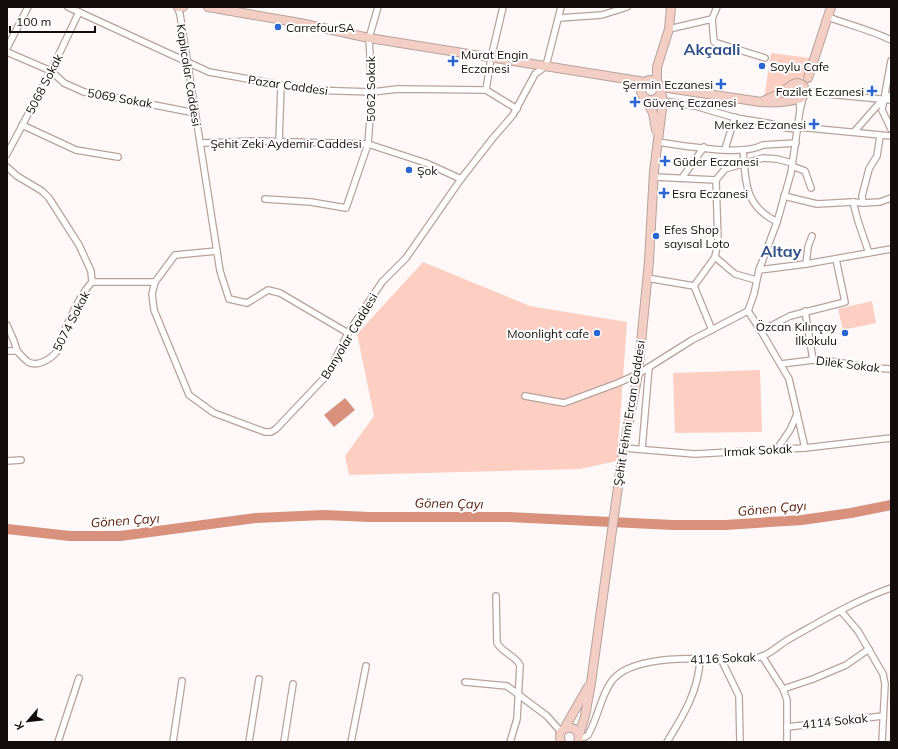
<svg xmlns="http://www.w3.org/2000/svg" width="898" height="749" font-family="Mulish,sans-serif">
<rect width="100%" height="100%" fill="#fef9f8"/>
<!-- green -->
<g fill="#fccfc2">
<polygon points="771,53 811,58 806,76 764,98"/>
<polygon points="423,262 530,306 627,322 617,461 580,469 349,475 345,456 374,416 357,334"/>
<polygon points="872,301 876,323 843,330 838,309"/>
<polygon points="760,370 762,432 675,433 673,373"/>
</g>
<!-- water -->
<polygon fill="#d7917d" points="345,398 355,410 334,427 324,415"/>
<g fill="none" stroke-linecap="round" stroke-linejoin="round">
<!-- river -->
<polyline stroke="#d7917d" stroke-width="10" points="7,529 70,536 120,536 256,518 324,515 369,517 508,517 673,525 725,525 802,520 851,513 891,505"/>
<defs>
<g id="street">
<polyline points="68,7 209,72 310,90 372,92 398,89 486,90 517,109"/>
<polyline points="177,7 180,14 220,271 229,299 247,303 268,290 280,293 348,333"/>
<polyline points="717,7 712,19 714,42 765,58"/>
<path d="M 828,17 C 849,25 871,30 891,40"/>
<polyline points="559,18 602,15 627,7"/>
<polyline points="669,29 712,19"/>
<polyline points="7,48 28,7"/>
<polyline points="7,52 51,71 64,83 84,92 124,99 195,113"/>
<polyline points="891,61 882,110 891,129"/>
<polyline points="486,90 491,58 503,7"/>
<polyline points="805,92 891,100"/>
<polyline points="799,99 800,110 804,94"/>
<polyline points="663,101 695,106 736,118 767,123 787,128 798,129"/>
<polyline points="22,125 76,150 118,157"/>
<polyline points="798,127 891,136"/>
<polyline points="854,132 883,99 891,95"/>
<polyline points="279,142 281,86"/>
<path d="M 657,142 C 682,145 742,157 763,145 L 796,143"/>
<polyline points="201,143 258,141 368,144 426,163 461,179"/>
<polyline points="725,149 735,117"/>
<path d="M 743,150 C 746,183 744,205 777,222"/>
<polyline points="7,154 51,71 79,12"/>
<polyline points="792,166 805,171 811,188"/>
<path d="M 7,167 L 17,176 L 42,191 L 49,198 L 79,245 L 91,271 L 92,282 C 81,294 73,312 66,327 C 63,333 62,339 60,345 C 57,356 39,368 28,362 C 24,359 20,354 17,351 L 7,351"/>
<polyline points="654,177 716,180"/>
<polyline points="682,178 704,147"/>
<polyline points="716,180 725,169 763,158 777,159 792,163"/>
<polyline points="784,196 817,204 853,202 863,203 880,202 891,198"/>
<polyline points="265,199 311,202 346,208 368,144 372,92 369,38 378,7"/>
<polyline points="853,202 858,221 869,253"/>
<polyline points="863,203 862,196 869,169 877,156 880,136"/>
<polyline points="217,251 175,255 155,282 152,294 154,310 189,395 214,413 265,432 271,432 276,429 328,374 348,333 382,282 406,258 461,179 493,138 513,115 535,74 546,66 561,7"/>
<polyline points="715,257 735,274 756,280"/>
<polyline points="806,264 808,247 812,236"/>
<polyline points="759,270 806,264 891,249"/>
<polyline points="647,278 694,286"/>
<polyline points="92,282 155,282"/>
<polyline points="748,311 761,331 789,379 805,448"/>
<polyline points="805,311 813,360"/>
<polyline points="7,325 14,341 17,351"/>
<polyline points="712,330 694,286 715,257 718,242 716,180"/>
<polyline points="761,331 790,316 845,302 836,259"/>
<polyline points="781,364 813,360 830,361 872,368 891,369"/>
<polyline points="525,396 564,403 618,383 638,374 692,340 748,311 754,294 759,270 777,222 791,173 800,110"/>
<polyline points="624,448 695,454 805,448 891,438"/>
<polyline points="642,449 649,367"/>
<polyline points="777,449 790,430 797,414"/>
<polyline points="7,461 21,460"/>
<path d="M 496,596 L 497,643 C 503,653 514,655 520,665 L 517,719 L 510,742"/>
<polyline points="841,611 858,631 883,674 885,684 882,742"/>
<polyline points="762,656 783,689 787,700 787,742"/>
<polyline points="721,659 739,696 740,742"/>
<polyline points="465,682 507,686 547,716 561,732"/>
<polyline points="783,689 813,679 846,665 869,649"/>
<polyline points="787,727 883,716"/>
<path d="M 579,738 L 585,737 L 588,735 C 598,718 600,698 611,682 C 629,655 695,658 723,659 C 736,659 751,661 763,656 C 773,652 781,643 791,638 C 823,620 856,600 891,588"/>
<polyline points="58,742 79,678"/>
<polyline points="173,742 182,681"/>
<polyline points="249,742 259,679"/>
<polyline points="284,742 293,684"/>
<polyline points="351,742 366,666"/>
<path d="M 667,742 C 683,716 699,690 700,659"/>
</g>
<g id="secondary">
<polyline points="178,7 183,7"/>
<polyline points="208,7 300,23 369,38 645,82"/>
<polyline points="808,78 831,7"/>
<circle cx="651" cy="90" r="10"/>
<polyline points="657,82 657,67 669,29 671,7"/>
<circle cx="797" cy="91" r="8"/>
<path d="M 792,85 L 779,94 L 761,102 C 773,103 785,103 797,99"/>
<polyline points="661,87 761,102"/>
<polyline points="645,98 653,113 656,130"/>
<polyline points="564,729 588,687"/>
<polyline points="579,735 585,716 591,683 622,458 638,374 649,261 654,171 663,101 661,92"/>
<path d="M 561,742 C 554,723 584,723 578,742"/>
</g>
</defs>
<!-- street casing -->
<use href="#street" stroke="#b7a29c" stroke-width="8"/>
<!-- secondary casing -->
<use href="#secondary" stroke="#b7a29c" stroke-width="10"/>
<!-- street -->
<use href="#street" stroke="#fff" stroke-width="5.5"/>
<!-- secondary -->
<use href="#secondary" stroke="#f3cec4" stroke-width="8"/>
</g>
<!-- markers -->
<g fill="#2b65d2" stroke="#fff" stroke-width="1.5">
<circle cx="278" cy="27" r="4"/>
<path d="M451 55h4v4h4v4h-4v4h-4v-4h-4v-4h4z"/>
<circle cx="762" cy="66" r="4"/>
<path d="M719 78h4v4h4v4h-4v4h-4v-4h-4v-4h4z"/>
<path d="M870 85h4v4h4v4h-4v4h-4v-4h-4v-4h4z"/>
<path d="M633 96h4v4h4v4h-4v4h-4v-4h-4v-4h4z"/>
<path d="M812 118h4v4h4v4h-4v4h-4v-4h-4v-4h4z"/>
<path d="M663 155h4v4h4v4h-4v4h-4v-4h-4v-4h4z"/>
<circle cx="409" cy="170" r="4"/>
<path d="M662 187h4v4h4v4h-4v4h-4v-4h-4v-4h4z"/>
<circle cx="656" cy="236" r="4"/>
<circle cx="597" cy="333" r="4"/>
<circle cx="845" cy="333" r="4"/>
</g>
<g text-anchor="middle" dominant-baseline="central" stroke-width="4" stroke-linejoin="round" paint-order="stroke">
<!-- poi labels -->
<g font-size="12" fill="#130c0a" stroke="#fff" text-anchor="start">
<text x="286" y="27">CarrefourSA</text>
<text x="461" y="54">Murat Engin<tspan x="461" dy="14">Eczanesi</tspan></text>
<text x="770" y="66">Soylu Cafe</text>
<text x="713" y="84" text-anchor="end">Şermin Eczanesi</text>
<text x="864" y="91" text-anchor="end">Fazilet Eczanesi</text>
<text x="643" y="102">Güvenç Eczanesi</text>
<text x="806" y="124" text-anchor="end">Merkez Eczanesi</text>
<text x="673" y="161">Güder Eczanesi</text>
<text x="417" y="170">Şok</text>
<text x="672" y="193">Esra Eczanesi</text>
<text x="664" y="229">Efes Shop<tspan x="664" dy="14">sayısal Loto</tspan></text>
<text x="837" y="326" text-anchor="end">Özcan Kılınçay<tspan x="837" dy="14">İlkokulu</tspan></text>
<text x="589" y="333" text-anchor="end">Moonlight cafe</text>
</g>
<!-- street labels -->
<g font-size="12" fill="#130c0a" stroke="#fff">
<text transform="translate(189 75) rotate(81)">Kaplıcalar Caddesi</text>
<text transform="translate(44 84) rotate(-63)">5068 Sokak</text>
<text transform="translate(288 85) rotate(8)">Pazar Caddesi</text>
<text transform="translate(370 89) rotate(-90)">5062 Sokak</text>
<text transform="translate(120 98) rotate(10)">5069 Sokak</text>
<text x="286" y="143">Şehit Zeki Aydemir Caddesi</text>
<text transform="translate(71 321) rotate(-63)">5074 Sokak</text>
<text transform="translate(349 336) rotate(-59)">Banyolar Caddesi</text>
<text transform="translate(848 364) rotate(7)">Dilek Sokak</text>
<text transform="translate(629 413) rotate(-81)">Şehit Fehmi Ercan Caddesi</text>
<text transform="translate(758 450) rotate(-3)">Irmak Sokak</text>
<text transform="translate(723 658) rotate(-2)">4116 Sokak</text>
<text transform="translate(835 721) rotate(-6)">4114 Sokak</text>
</g>
<!-- water labels -->
<g font-size="13" font-style="italic" fill="#5a1b08" stroke="#fff">
<text transform="translate(449 503) rotate(1)">Gönen Çayı</text>
<text transform="translate(772 508) rotate(-5)">Gönen Çayı</text>
<text transform="translate(125 520) rotate(-4)">Gönen Çayı</text>
</g>
<!-- district labels -->
<g font-size="16" font-weight="bold" fill="#325089" stroke="#fff">
<text x="712" y="49">Akçaali</text>
<text x="781" y="251">Altay</text>
</g>
</g>
<!-- border -->
<rect width="898" height="749" fill="none" stroke="#130c0a" stroke-width="16"/>
<!-- north arrow -->
<g transform="translate(28 721) rotate(242)" stroke="#ffffff" stroke-width="3" paint-order="stroke">
<path d="M0-3L7 15L0 10L-7 15Z" fill="#130c0a"/>
<text y="-6" font-size="11" font-weight="bold" text-anchor="middle" fill="#130c0a">K</text>
</g>
<!-- scale -->
<path d="M10 26v6h85v-6" fill="none" stroke="#130c0a" stroke-width="2"/>
<text x="16" y="26" font-size="12" fill="#130c0a" stroke="#ffffff" stroke-width="3" paint-order="stroke">100 m</text>
</svg>
